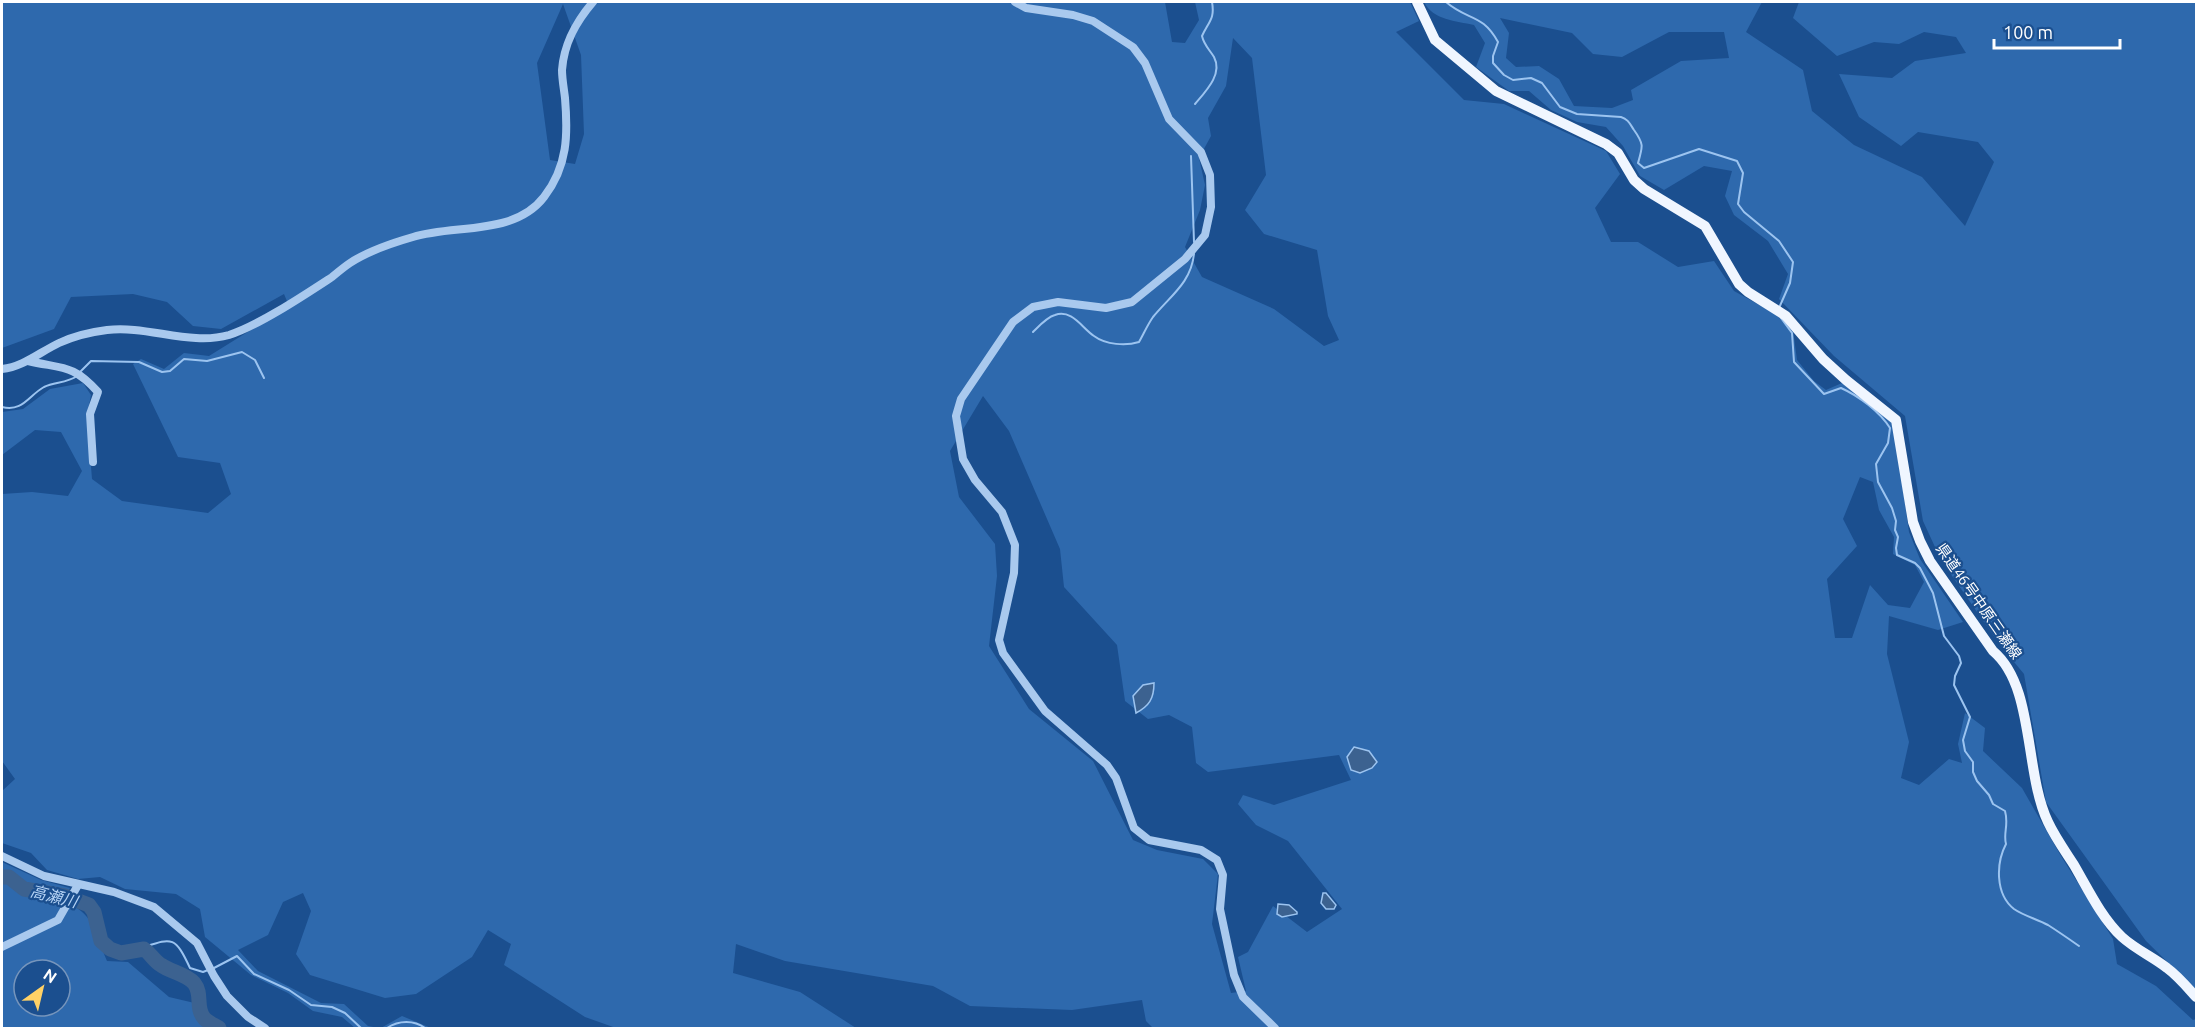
<svg xmlns="http://www.w3.org/2000/svg" width="2198" height="1030" font-family="Ubuntu,'Noto Sans JP',sans-serif">
<rect width="100%" height="100%" fill="#1b4f8f"/>
<!-- green -->
<g fill="#2e69ad" fill-rule="evenodd">
<path d="M 2,2 L 1165,2 L 1172,42 L 1185,43 L 1199,20 L 1195,2 L 1410,2 L 1419,21 L 1396,32 L 1464,100 L 1504,104 L 1606,151 L 1620,174 L 1595,208 L 1611,242 L 1638,242 L 1678,267 L 1714,261 L 1734,291 L 1774,313 L 1793,330 L 1797,360 L 1814,381 L 1826,390 L 1842,383 L 1890,418 L 1895,432 L 1909,532 L 1920,559 L 1963,622 L 1938,630 L 1889,616 L 1887,654 L 1909,742 L 1901,778 L 1919,785 L 1949,759 L 1962,763 L 1958,744 L 1965,713 L 1985,728 L 1983,751 L 2022,788 L 2061,856 L 2113,939 L 2117,964 L 2156,986 L 2193,1020 L 2196,1019 L 2196,1028 L 1153,1028 L 1146,1021 L 1142,1000 L 1072,1010 L 970,1006 L 933,986 L 785,961 L 736,944 L 733,973 L 800,992 L 856,1028 L 616,1028 L 585,1017 L 504,965 L 511,944 L 488,930 L 472,957 L 416,994 L 385,998 L 310,975 L 296,954 L 311,911 L 303,893 L 283,902 L 268,935 L 238,950 L 258,971 L 321,1003 L 344,1004 L 368,1026 L 379,1028 L 355,1028 L 342,1017 L 313,1011 L 288,993 L 251,975 L 205,937 L 200,909 L 176,894 L 125,889 L 100,877 L 78,879 L 47,870 L 31,853 L 2,843 L 2,791 L 15,779 L 2,761 L 2,494 L 32,492 L 68,496 L 82,471 L 61,432 L 35,430 L 2,455 L 2,412 L 23,409 L 50,389 L 83,383 L 91,395 L 87,416 L 92,479 L 122,501 L 208,513 L 231,494 L 220,463 L 178,457 L 133,364 L 141,359 L 164,369 L 184,353 L 209,356 L 289,306 L 284,294 L 221,329 L 193,326 L 167,302 L 133,294 L 71,297 L 54,329 L 2,348 ZM 563,4 L 581,55 L 584,134 L 575,164 L 550,160 L 537,63 ZM 1233,38 L 1252,58 L 1266,175 L 1245,210 L 1264,234 L 1317,250 L 1328,316 L 1339,340 L 1324,346 L 1274,309 L 1202,277 L 1185,247 L 1200,210 L 1205,185 L 1199,158 L 1211,136 L 1208,118 L 1226,86 ZM 983,396 L 1009,431 L 1060,549 L 1064,587 L 1117,645 L 1125,701 L 1148,719 L 1169,715 L 1192,727 L 1196,763 L 1208,772 L 1339,755 L 1351,780 L 1274,805 L 1243,795 L 1238,804 L 1256,825 L 1288,841 L 1342,909 L 1307,932 L 1273,906 L 1248,952 L 1238,957 L 1246,991 L 1231,993 L 1212,924 L 1218,874 L 1203,859 L 1157,850 L 1133,840 L 1093,761 L 1029,709 L 989,646 L 997,576 L 995,544 L 959,497 L 950,451 ZM 1860,477 L 1873,482 L 1879,510 L 1894,537 L 1893,554 L 1915,565 L 1924,582 L 1910,608 L 1888,605 L 1870,585 L 1852,638 L 1835,638 L 1827,579 L 1857,546 L 1843,519 Z"/>
<path d="M 1424,2 L 1762,2 L 1746,32 L 1803,70 L 1812,111 L 1854,145 L 1922,177 L 1965,226 L 1994,162 L 1978,142 L 1918,132 L 1901,146 L 1859,117 L 1839,74 L 1892,78 L 1915,61 L 1966,53 L 1956,37 L 1924,32 L 1899,44 L 1874,42 L 1837,56 L 1793,18 L 1799,2 L 2196,2 L 2196,990 L 2146,941 L 2046,802 L 2024,674 L 2000,645 L 1941,560 L 1923,521 L 1905,416 L 1834,356 L 1779,299 L 1788,274 L 1768,241 L 1734,215 L 1725,196 L 1732,171 L 1704,166 L 1664,190 L 1640,176 L 1623,146 L 1606,127 L 1577,122 L 1551,110 L 1529,91 L 1509,91 L 1476,67 L 1485,43 L 1474,25 C 1456,21 1433,20 1424,2 ZM 1500,18 L 1572,33 L 1593,54 L 1622,57 L 1669,32 L 1724,32 L 1729,58 L 1681,61 L 1631,90 L 1633,100 L 1612,108 L 1574,106 L 1559,79 L 1539,66 L 1516,67 L 1506,58 L 1509,33 Z"/>
<path d="M 2,862 L 41,880 L 70,888 L 63,902 C 93,910 96,935 107,961 L 128,962 L 169,997 L 203,1005 L 205,1013 L 226,1028 L 2,1028 ZM 24,970 L 60,970 L 60,1006 L 24,1006 Z"/>
<polygon points="402,1016 431,1028 381,1028"/>
</g>
<!-- water -->
<g fill="#3c6290" stroke="#9cc4f0" stroke-width="1.5">
<path d="M 1154,683 C 1154,699 1149,706 1136,713 L 1133,696 L 1143,685 Z"/>
<polygon points="1354,747 1369,751 1377,762 1372,768 1360,773 1351,770 1347,757"/>
<polygon points="1323,893 1326,893 1336,905 1334,909 1326,909 1321,903"/>
<polygon points="1278,904 1289,905 1297,912 1297,914 1282,917 1277,914"/>
</g>
<g fill="none" stroke-linecap="round" stroke-linejoin="round">
<!-- stream -->
<g stroke="#9cc4f0" stroke-width="2">
<path d="M 1446,2 C 1468,21 1482,13 1498,42 L 1493,56 L 1493,63 L 1504,75 L 1513,80 L 1531,78 L 1542,83 L 1560,107 L 1577,114 L 1621,117 C 1628,119 1630,124 1634,130 C 1644,144 1643,146 1638,163 L 1644,168 L 1699,149 L 1737,161 L 1743,173 L 1738,204 L 1744,212 L 1779,241 L 1793,262 L 1790,283 L 1779,308"/>
<path d="M 1195,104 C 1206,91 1223,74 1214,57 C 1209,49 1204,45 1202,36 C 1209,21 1215,19 1212,2"/>
<polyline points="1191,156 1194,242"/>
<path d="M 1781,318 L 1792,333 L 1794,362 L 1824,394 L 1841,388 C 1859,396 1880,412 1890,428 L 1888,443 L 1876,464 L 1878,482 L 1892,508 L 1896,521 L 1895,530 L 1898,537 L 1896,548 L 1897,555 L 1915,563 L 1920,568 L 1933,593 L 1944,636 L 1959,656 L 1961,663 L 1955,676 L 1954,685 L 1970,717 L 1963,740 L 1965,751 L 1973,762 L 1973,772 L 1977,781 L 1989,795 L 1993,804 L 2005,811 C 2009,825 2003,833 2006,844 C 1996,863 1995,894 2014,909 C 2024,916 2037,919 2048,925 C 2059,932 2069,939 2079,946"/>
<path d="M 1033,332 C 1039,326 1047,317 1055,315 C 1072,309 1082,328 1094,336 C 1106,345 1126,346 1139,342 C 1144,333 1148,324 1153,317 C 1170,296 1191,283 1194,254"/>
<polyline points="80,372 91,361 139,362 162,372 170,371 184,359 207,361 242,352 255,360 264,378"/>
<path d="M 2,407 C 23,412 28,396 44,387 C 55,382 67,383 77,376"/>
<path d="M 138,949 C 172,938 174,934 190,968 L 203,972 L 208,970"/>
<polyline points="214,968 237,956 254,974 289,990 311,1005 332,1007 345,1013 361,1028"/>
<path d="M 387,1028 C 399,1020 414,1020 425,1028"/>
</g>
<!-- river -->
<path stroke="#3c6290" stroke-width="15" d="M 2,877 L 9,877 L 24,889 L 65,896 L 89,905 L 94,912 L 101,941 L 110,949 L 121,953 L 144,949 C 151,954 154,961 161,965 C 171,972 186,974 194,983 C 203,994 195,1008 204,1018 C 207,1022 214,1025 219,1028"/>
<!-- minor -->
<g stroke="#a9c9ee" stroke-width="8">
<polyline points="1015,2 1026,8 1073,15 1093,21 1133,47 1145,63 1169,119 1201,152 1210,175 1211,207 1205,235 1185,259 1132,302 1106,308 1058,302 1033,307 1013,322 961,399 956,416 963,459 975,480 1002,512 1015,545 1014,573 999,640 1003,653 1045,711 1107,765 1116,778 1134,828 1149,840 1201,850 1217,860 1223,875 1220,909 1234,975 1243,997 1275,1028"/>
<path d="M 28,361 C 63,369 73,364 98,392 L 90,414 L 93,462"/>
<path d="M 2,369 C 23,367 40,352 59,343 C 74,336 91,332 107,330 C 147,325 190,346 229,335 C 258,326 306,294 332,277 C 338,272 344,267 350,263 C 368,251 392,243 413,237 C 455,224 514,236 544,197 C 568,166 568,134 565,98 C 564,89 562,79 562,70 C 564,43 576,22 593,2"/>
<polyline points="2,856 44,876 114,892 154,907 197,943 214,976 227,996 248,1017 265,1028"/>
<polyline points="2,947 58,920 78,885"/>
</g>
<!-- major -->
<path stroke="#f0f6ff" stroke-width="10" d="M 1417,2 L 1435,40 L 1496,91 L 1606,144 L 1618,153 L 1634,180 L 1644,189 L 1705,226 L 1739,284 L 1748,292 L 1786,316 L 1823,359 L 1846,380 L 1896,420 L 1913,522 L 1920,541 L 1930,561 L 1993,651 C 2035,686 2024,772 2048,822 C 2055,837 2065,851 2074,865 C 2088,889 2101,917 2122,937 C 2135,949 2153,957 2167,968 C 2178,976 2187,987 2196,997"/>
</g>
<g text-anchor="middle" dominant-baseline="central" stroke-width="4.5" stroke-linejoin="round" paint-order="stroke">
<!-- street labels -->
<g font-size="15" fill="#fff" stroke="#1b4f8f">
<text transform="translate(1979 601) rotate(55)">県道46号中原三瀬線</text>
</g>
<!-- water labels -->
<g font-size="16" font-style="italic" fill="#b5d3f5" stroke="#1b4f8f">
<text transform="translate(54 896) rotate(14)">高瀬川</text>
</g>
</g>
<!-- border -->
<rect width="2198" height="1030" fill="none" stroke="#ffffff" stroke-width="6"/>
<!-- north arrow -->
<g transform="translate(42 988) rotate(34)"><circle r="28" fill="#1b4f8f" stroke="#7695bc" stroke-width="1.5"/>
<path d="M0-4.5L10 22L0 15L-10 22Z" fill="#ffd166"/>
<text y="-9" font-size="16" font-weight="bold" text-anchor="middle" fill="#ffffff">N</text>
</g>
<!-- scale -->
<path d="M1994 39v9h126v-9" fill="none" stroke="#ffffff" stroke-width="3"/>
<text x="2003" y="39" font-size="18" fill="#ffffff" stroke="#1b4f8f" stroke-width="4.5" paint-order="stroke">100 m</text>
</svg>
